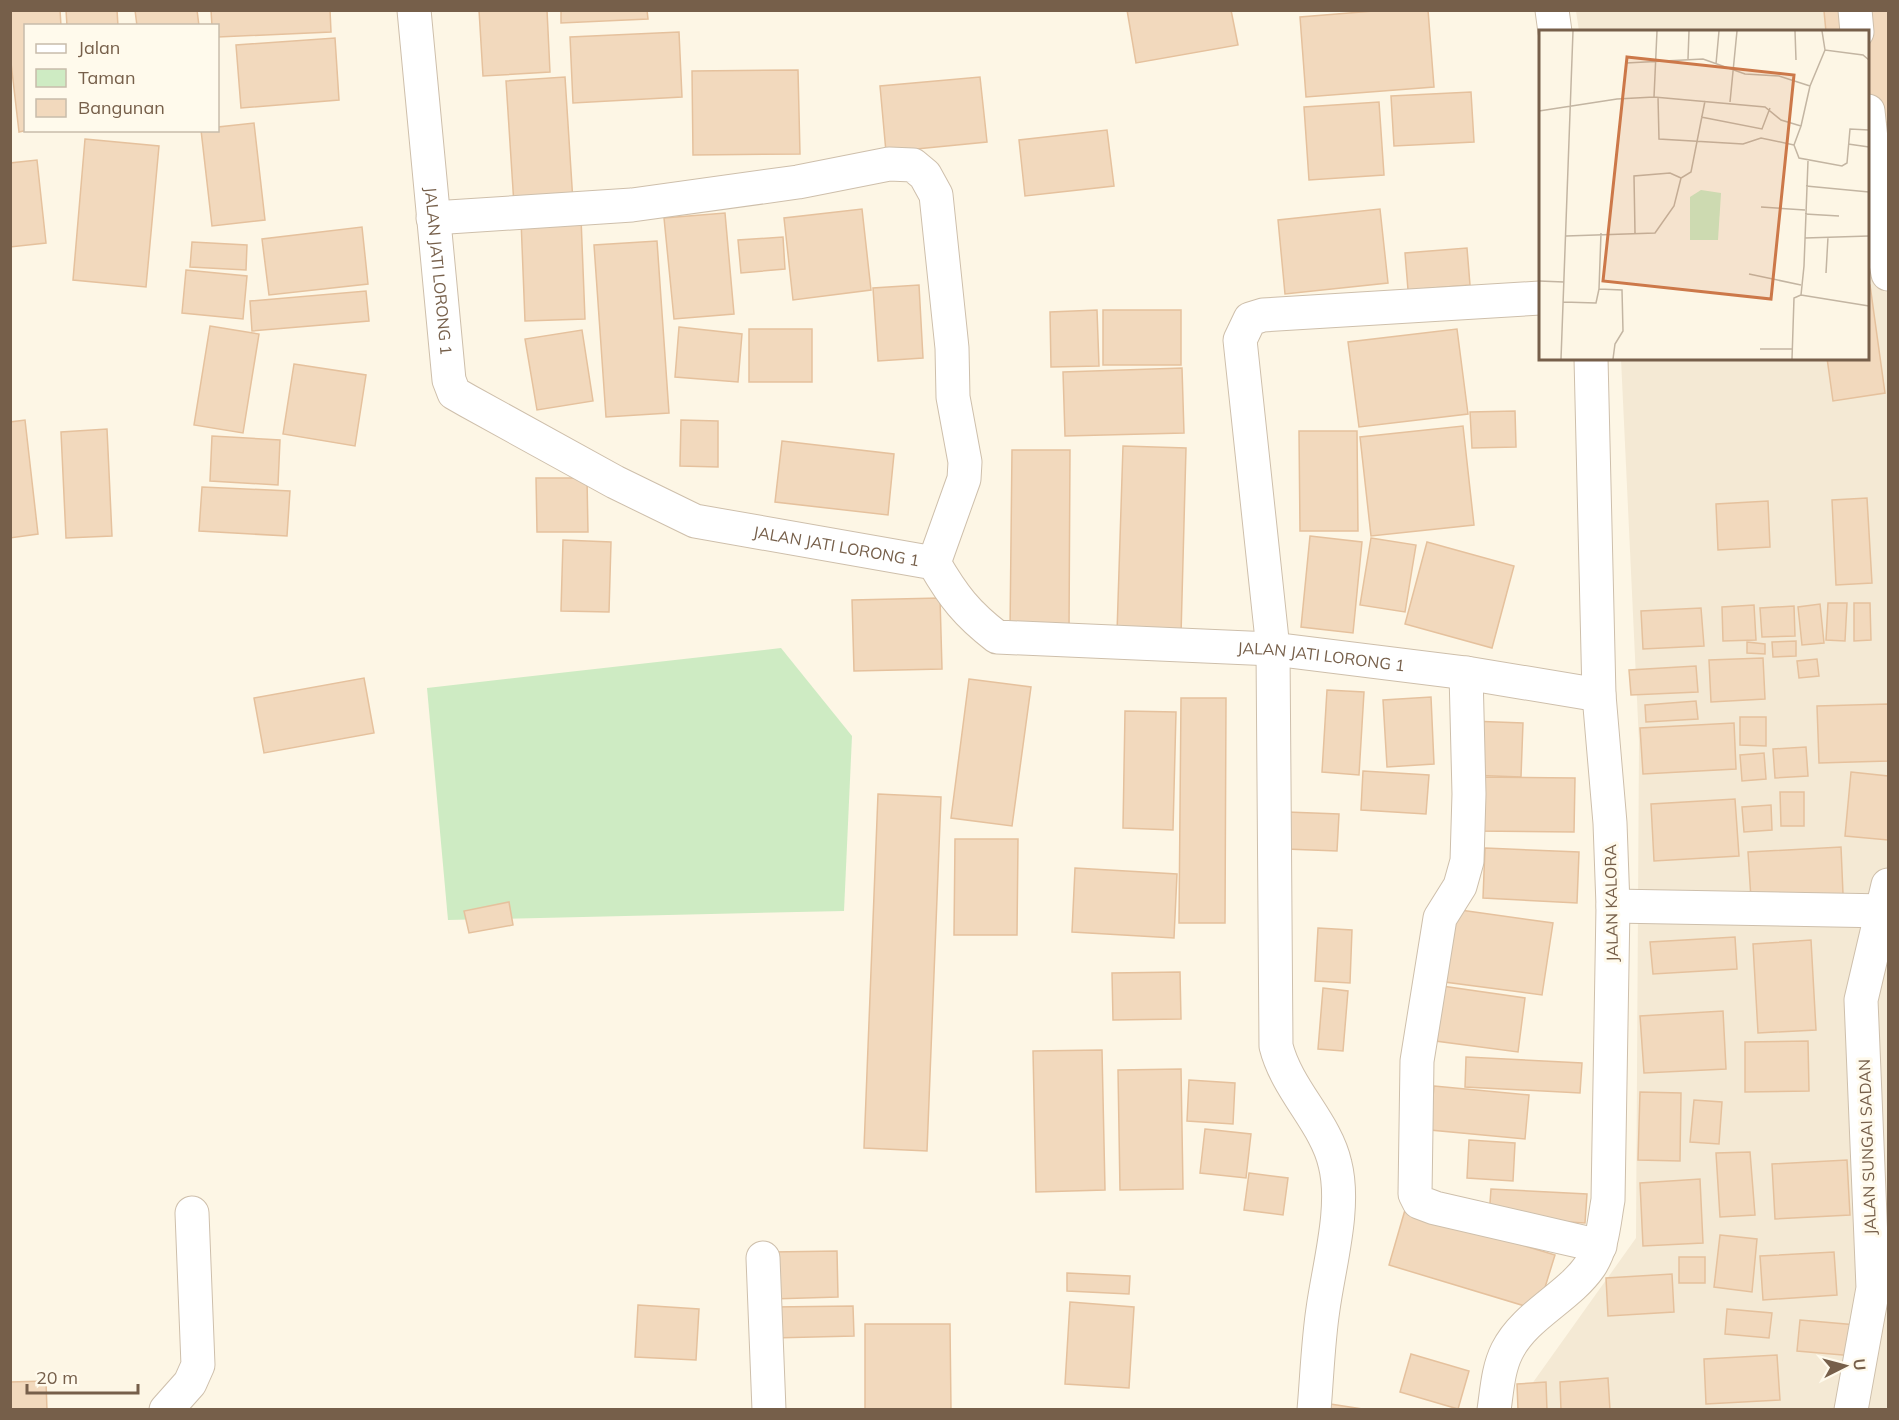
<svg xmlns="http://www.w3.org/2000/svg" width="1899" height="1420" font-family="Mulish,sans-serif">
<rect width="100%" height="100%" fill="#fdf6e5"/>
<!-- residential -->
<polygon fill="#f4e9d4" points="1576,11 1888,11 1888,1409 1523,1410 1529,1388 1636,1238 1639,742 1621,359 1868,358 1868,32 1579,31"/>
<!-- green -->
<polygon fill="#ceebc3" points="781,648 852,736 844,911 448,920 427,688"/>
<!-- building -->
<g fill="#f2d9bd" stroke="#e5c19d" stroke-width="1.5">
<polygon points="10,10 60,10 61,26 26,26 26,130 28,130 19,132 10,54"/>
<polygon points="66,10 117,10 118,26 67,26"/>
<polygon points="135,10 197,10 199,26 137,26"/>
<polygon points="211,10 330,10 331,32 218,37 218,26 212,26"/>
<polygon points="479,10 547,10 550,72 483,76"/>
<polygon points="561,10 647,10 648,19 561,23"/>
<polygon points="1127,10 1231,10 1238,45 1136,63"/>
<polygon points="1386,10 1428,10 1434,87 1306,97 1300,17"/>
<polygon points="1888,10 1888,122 1868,124 1868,32 1826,32 1824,11"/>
<polygon points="679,32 682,97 573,103 570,37"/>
<polygon points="335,38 339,100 241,108 236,45"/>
<polygon points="798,70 800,154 693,155 692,71"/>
<polygon points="565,77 573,202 514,205 506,81"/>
<polygon points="980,77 987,142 886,152 880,86"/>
<polygon points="1471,92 1474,142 1394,146 1391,96"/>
<polygon points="1379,102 1384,175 1309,180 1304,107"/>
<polygon points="254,123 265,220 212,226 201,130 218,130 218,127"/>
<polygon points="1107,130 1114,186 1025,196 1019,140"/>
<polygon points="85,139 159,146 146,287 73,280"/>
<polygon points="37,160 46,243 10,247 10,163"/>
<polygon points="862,209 871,290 793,300 784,218"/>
<polygon points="1380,209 1388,283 1285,294 1278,220"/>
<polygon points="725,213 734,314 674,319 664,218"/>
<polygon points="581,218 585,319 525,321 521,220"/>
<polygon points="362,227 368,284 269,295 262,239"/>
<polygon points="783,237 785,269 741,273 738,240"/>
<polygon points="657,241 669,413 606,417 594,245"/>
<polygon points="192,242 247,245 246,270 190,267"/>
<polygon points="1467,248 1470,285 1408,290 1405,253"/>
<polygon points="186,270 247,276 243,319 182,313"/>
<polygon points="919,285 923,358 878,361 873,288"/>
<polygon points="1868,285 1870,285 1885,393 1833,401 1827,358 1868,358"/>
<polygon points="366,291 369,321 252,331 250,301"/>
<polygon points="1097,310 1099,366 1051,367 1050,312"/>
<rect x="1103" y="310" width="78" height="55"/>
<polygon points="210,326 259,334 243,433 194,425"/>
<polygon points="679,327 742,334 738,382 675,377"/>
<rect x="749" y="329" width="63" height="53"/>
<polygon points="1457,329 1468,414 1359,427 1348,342"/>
<polygon points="582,330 593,401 537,410 525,339"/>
<polygon points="294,364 366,375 355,446 283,434"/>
<polygon points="1182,368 1184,433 1065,436 1063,372"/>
<polygon points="1515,411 1516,447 1472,448 1470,412"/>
<polygon points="25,420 38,534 10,538 10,422"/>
<polygon points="681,420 718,421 718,467 680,466"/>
<polygon points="1463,426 1474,525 1371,536 1360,437"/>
<polygon points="107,429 112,536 66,538 61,432"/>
<polygon points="1299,431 1357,431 1358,531 1300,531"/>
<polygon points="212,436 280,440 278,485 210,481"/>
<polygon points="782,441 894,454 888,515 775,502"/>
<polygon points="1123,446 1186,448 1181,635 1117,633"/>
<polygon points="1012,450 1070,450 1069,633 1010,632"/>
<polygon points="536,478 587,478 588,532 537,532"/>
<polygon points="202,487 290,491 287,536 199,531"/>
<polygon points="1867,498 1872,583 1836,585 1832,500"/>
<polygon points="1768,501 1770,547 1718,550 1716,504"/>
<polygon points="1310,536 1362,542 1353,633 1301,627"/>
<polygon points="1371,538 1416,545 1405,612 1360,605"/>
<polygon points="563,540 611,542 609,612 561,611"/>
<polygon points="1427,542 1514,566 1492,648 1405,624"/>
<polygon points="940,598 942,669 854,671 852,600"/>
<polygon points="1828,603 1847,603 1845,641 1826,640"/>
<polygon points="1854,603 1870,603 1871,640 1854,641"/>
<polygon points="1820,604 1824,643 1802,645 1798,607"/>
<polygon points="1754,605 1756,640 1723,641 1722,607"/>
<polygon points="1794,606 1795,636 1762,637 1760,608"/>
<polygon points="1701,608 1704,646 1643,649 1641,611"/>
<polygon points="1796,641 1796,656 1773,657 1772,642"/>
<polygon points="1747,642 1765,644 1765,654 1747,653"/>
<polygon points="1763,658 1765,699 1711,702 1709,660"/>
<polygon points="1817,659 1819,676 1799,678 1797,661"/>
<polygon points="1696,666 1698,692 1631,695 1629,670"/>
<polygon points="364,678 374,733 264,753 254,698"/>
<polygon points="969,679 1031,687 1012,826 951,818"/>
<polygon points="1327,690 1364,692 1359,775 1322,772"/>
<polygon points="1431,697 1434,764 1387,767 1383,700"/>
<polygon points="1181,698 1226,698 1225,923 1179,923"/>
<polygon points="1696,701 1698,719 1646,722 1645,705"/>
<polygon points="1888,704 1888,761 1819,763 1817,706"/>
<polygon points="1125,711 1176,712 1173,830 1123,828"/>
<polygon points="1740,717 1766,717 1766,746 1740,745"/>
<polygon points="1470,721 1523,723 1521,777 1468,775"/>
<polygon points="1734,723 1736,769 1643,774 1640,728"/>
<polygon points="1806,747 1808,776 1775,778 1773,749"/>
<polygon points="1764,753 1766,779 1742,781 1740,755"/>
<polygon points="1363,771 1429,775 1426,814 1361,810"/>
<polygon points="1851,772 1888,776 1888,840 1845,836"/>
<polygon points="1474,777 1575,778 1574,832 1474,831"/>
<polygon points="1780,792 1804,792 1804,826 1781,826"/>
<polygon points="878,794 941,797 927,1151 864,1148"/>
<polygon points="1735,799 1739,856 1654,861 1651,804"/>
<polygon points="1771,805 1772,830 1744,832 1742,807"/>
<polygon points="1287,812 1339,814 1337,851 1286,849"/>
<polygon points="955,839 1018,839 1017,935 954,935"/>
<polygon points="1841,847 1843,894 1751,899 1748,852"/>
<polygon points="1485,848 1579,852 1577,903 1483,898"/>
<polygon points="1075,868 1177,874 1174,938 1072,932"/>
<polygon points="509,902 513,925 469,933 464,911"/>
<polygon points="1446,908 1553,923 1542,995 1437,981"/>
<polygon points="1318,928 1352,930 1350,983 1315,981"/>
<polygon points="1735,937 1737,969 1653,974 1650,942"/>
<polygon points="1811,940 1816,1030 1758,1033 1753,944"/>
<polygon points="1180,972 1181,1019 1113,1020 1112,973"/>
<polygon points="1435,985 1525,998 1518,1052 1428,1040"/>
<polygon points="1323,988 1348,991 1343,1051 1318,1049"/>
<polygon points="1723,1011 1726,1069 1644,1073 1640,1016"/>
<polygon points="1808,1041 1809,1091 1745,1092 1745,1042"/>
<polygon points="1102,1050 1105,1190 1036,1192 1033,1051"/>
<polygon points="1466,1057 1582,1063 1580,1093 1465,1087"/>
<polygon points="1181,1069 1183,1189 1120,1190 1118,1070"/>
<polygon points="1189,1080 1235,1083 1233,1124 1187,1121"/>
<polygon points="1434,1086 1529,1095 1525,1139 1430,1130"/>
<polygon points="1640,1092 1681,1093 1680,1161 1638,1160"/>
<polygon points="1694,1100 1722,1102 1719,1144 1690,1142"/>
<polygon points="1205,1129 1251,1134 1246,1178 1200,1173"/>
<polygon points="1469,1140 1515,1143 1513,1181 1467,1178"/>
<polygon points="1750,1152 1755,1215 1720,1217 1716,1153"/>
<polygon points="1847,1160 1850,1215 1775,1219 1772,1164"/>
<polygon points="1249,1173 1288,1178 1283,1215 1244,1210"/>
<polygon points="1700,1179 1703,1243 1643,1246 1640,1183"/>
<polygon points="1491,1189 1587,1194 1585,1223 1489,1217"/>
<polygon points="1405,1210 1555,1255 1538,1310 1389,1265"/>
<polygon points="1720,1235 1757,1239 1752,1292 1714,1287"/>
<polygon points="837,1251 838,1297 772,1299 772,1252"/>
<polygon points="1834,1252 1837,1295 1763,1300 1760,1256"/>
<rect x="1679" y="1257" width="26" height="26"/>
<polygon points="1067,1273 1130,1276 1129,1294 1067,1291"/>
<polygon points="1672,1274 1674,1312 1608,1316 1606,1278"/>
<polygon points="1070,1302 1134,1307 1129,1388 1065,1384"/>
<polygon points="638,1305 699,1309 696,1360 635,1357"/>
<polygon points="853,1306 854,1336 773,1338 773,1307"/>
<polygon points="1727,1309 1772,1313 1769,1338 1725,1334"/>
<polygon points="1800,1320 1857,1325 1854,1356 1797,1351"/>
<polygon points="865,1324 950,1324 951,1410 865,1410"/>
<polygon points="1411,1354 1469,1371 1458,1409 1400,1392"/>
<polygon points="1777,1355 1780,1400 1706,1404 1704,1359"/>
<polygon points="1608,1378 1610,1410 1561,1410 1560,1382"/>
<polygon points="46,1381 47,1410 10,1410 10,1382"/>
<polygon points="1546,1382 1547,1410 1518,1410 1517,1384"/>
<polygon points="1324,1403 1369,1410 1323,1410"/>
</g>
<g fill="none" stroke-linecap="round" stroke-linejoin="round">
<defs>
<g id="minor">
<path id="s1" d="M 414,10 L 449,380 L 454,393 L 468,401 L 615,482 L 695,521 L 934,563 C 953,596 967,614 997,637 L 1273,649 L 1466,673 L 1599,695"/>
<polyline points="1855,10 1857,32"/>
<polyline points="1868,111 1882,241 1888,274"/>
<polyline points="433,218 632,205 798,182 889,164 913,165 925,175 936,195 952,348 953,397 965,462 964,479 934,563"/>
<polyline points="1466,673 1469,794 1467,861 1460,886 1440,918 1417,1061 1415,1194 1419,1202 1435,1208 1600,1246"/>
<polyline points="1613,906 1888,911"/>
<polyline points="763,1258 769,1410"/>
<polyline points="166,1410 190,1383 198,1365 192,1213"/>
<path d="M 1314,1410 C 1317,1376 1318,1342 1323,1309 C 1329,1265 1346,1207 1335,1164 C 1326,1123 1287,1090 1276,1046 L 1273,649 L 1240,340 L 1250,319 L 1263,315 L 1540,298"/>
<polyline points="1851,1410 1873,1288 1861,1000 1888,885"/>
</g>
<g id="tertiary">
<polyline points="1552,10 1555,32"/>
<path d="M 1494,1410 C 1497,1390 1498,1369 1507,1351 C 1525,1315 1568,1298 1590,1266 C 1603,1247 1604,1221 1608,1200 L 1613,906 L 1610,823 L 1599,695 L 1591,358"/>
</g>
</defs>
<!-- minor casing -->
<use href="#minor" stroke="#cebfab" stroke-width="35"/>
<!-- tertiary casing -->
<use href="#tertiary" stroke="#cebfab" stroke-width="35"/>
<!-- minor -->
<use href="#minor" stroke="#fff" stroke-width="33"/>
<!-- tertiary -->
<use href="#tertiary" stroke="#fff" stroke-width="33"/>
</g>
<g text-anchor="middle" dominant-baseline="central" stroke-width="6" stroke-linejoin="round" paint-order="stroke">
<!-- street labels -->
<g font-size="16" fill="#765f4a" stroke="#fffaec">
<text stroke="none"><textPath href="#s1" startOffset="262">JALAN JATI LORONG 1</textPath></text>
<text stroke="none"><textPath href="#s1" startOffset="802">JALAN JATI LORONG 1</textPath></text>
<text stroke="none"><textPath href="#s1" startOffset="1324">JALAN JATI LORONG 1</textPath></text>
<text transform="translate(1611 903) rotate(-91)">JALAN KALORA</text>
<text transform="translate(1867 1147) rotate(-92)">JALAN SUNGAI SADAN</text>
</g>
</g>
<!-- overview -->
<g transform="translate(1539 30)">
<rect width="330" height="330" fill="#fdf6e5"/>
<path d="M 162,160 L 182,163 L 179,210 L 151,210 L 151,167 Z" fill="#ceebc3"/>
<path fill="none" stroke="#c3b5a2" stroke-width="1.5" d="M 256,1 L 257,30M 283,1 L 286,20M 149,29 L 150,1M 87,33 L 164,29 L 206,44 L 240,46 L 271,56M 177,34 L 180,1M 115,67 L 118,1M 119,67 L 120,109 L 204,114 L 222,108 L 255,115M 191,72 L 198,1M 0,81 L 78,69 L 115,67 L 226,77 L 242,90 L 262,96 L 255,115 L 260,128 L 303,136 L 308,133 L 311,99 L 330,100M 162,87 L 223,99 L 231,78M 262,96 L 271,56 L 286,20 L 324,25 L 330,30M 309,114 L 330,117M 267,156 L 330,162M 222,177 L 266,180M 266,184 L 300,186M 62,203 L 60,259 L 83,260 L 84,301 L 76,314 L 74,329M 96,203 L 95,146 L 131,143 L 142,148M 27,206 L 116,203 L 135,176 L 142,148 L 152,142 L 166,71M 266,208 L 330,206M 287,243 L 289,207M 210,244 L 262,255M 0,251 L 25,252M 262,265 L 330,276M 24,272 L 57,273 L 60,259M 221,319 L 254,319M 22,329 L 34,1M 253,329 L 255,268 L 262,265 L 265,236 L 269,131"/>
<path fill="#cc7849" fill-opacity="0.15" stroke="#cc7849" stroke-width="3" d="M 88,27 L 255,45 L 232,269 L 64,251 Z"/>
<rect width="330" height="330" fill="none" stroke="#765f4a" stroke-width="3"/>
</g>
<!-- border -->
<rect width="1899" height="1420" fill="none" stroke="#765f4a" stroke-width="24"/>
<!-- legend -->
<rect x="24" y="24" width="195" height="108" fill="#fffaec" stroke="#c8bcab" stroke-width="1.5"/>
<rect x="36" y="44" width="30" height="9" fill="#ffffff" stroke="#c8bcab" stroke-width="1.5"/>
<text x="78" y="54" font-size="18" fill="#765f4a">Jalan</text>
<rect x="36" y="69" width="30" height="18" fill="#ceebc3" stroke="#c8bcab" stroke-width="1.5"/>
<text x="78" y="84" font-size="18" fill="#765f4a">Taman</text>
<rect x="36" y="99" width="30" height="18" fill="#f2d9bd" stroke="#c8bcab" stroke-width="1.5"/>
<text x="78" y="114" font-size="18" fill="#765f4a">Bangunan</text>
<!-- north arrow -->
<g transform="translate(1845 1366) rotate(84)" stroke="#fffaec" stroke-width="4.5" paint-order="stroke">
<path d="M0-4.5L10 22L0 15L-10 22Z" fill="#765f4a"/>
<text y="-9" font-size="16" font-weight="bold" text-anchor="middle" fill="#765f4a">U</text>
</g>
<!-- scale -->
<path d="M27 1384v9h111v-9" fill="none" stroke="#765f4a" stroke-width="3"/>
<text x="36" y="1384" font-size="18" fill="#765f4a" stroke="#fffaec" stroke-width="4.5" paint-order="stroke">20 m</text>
</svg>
